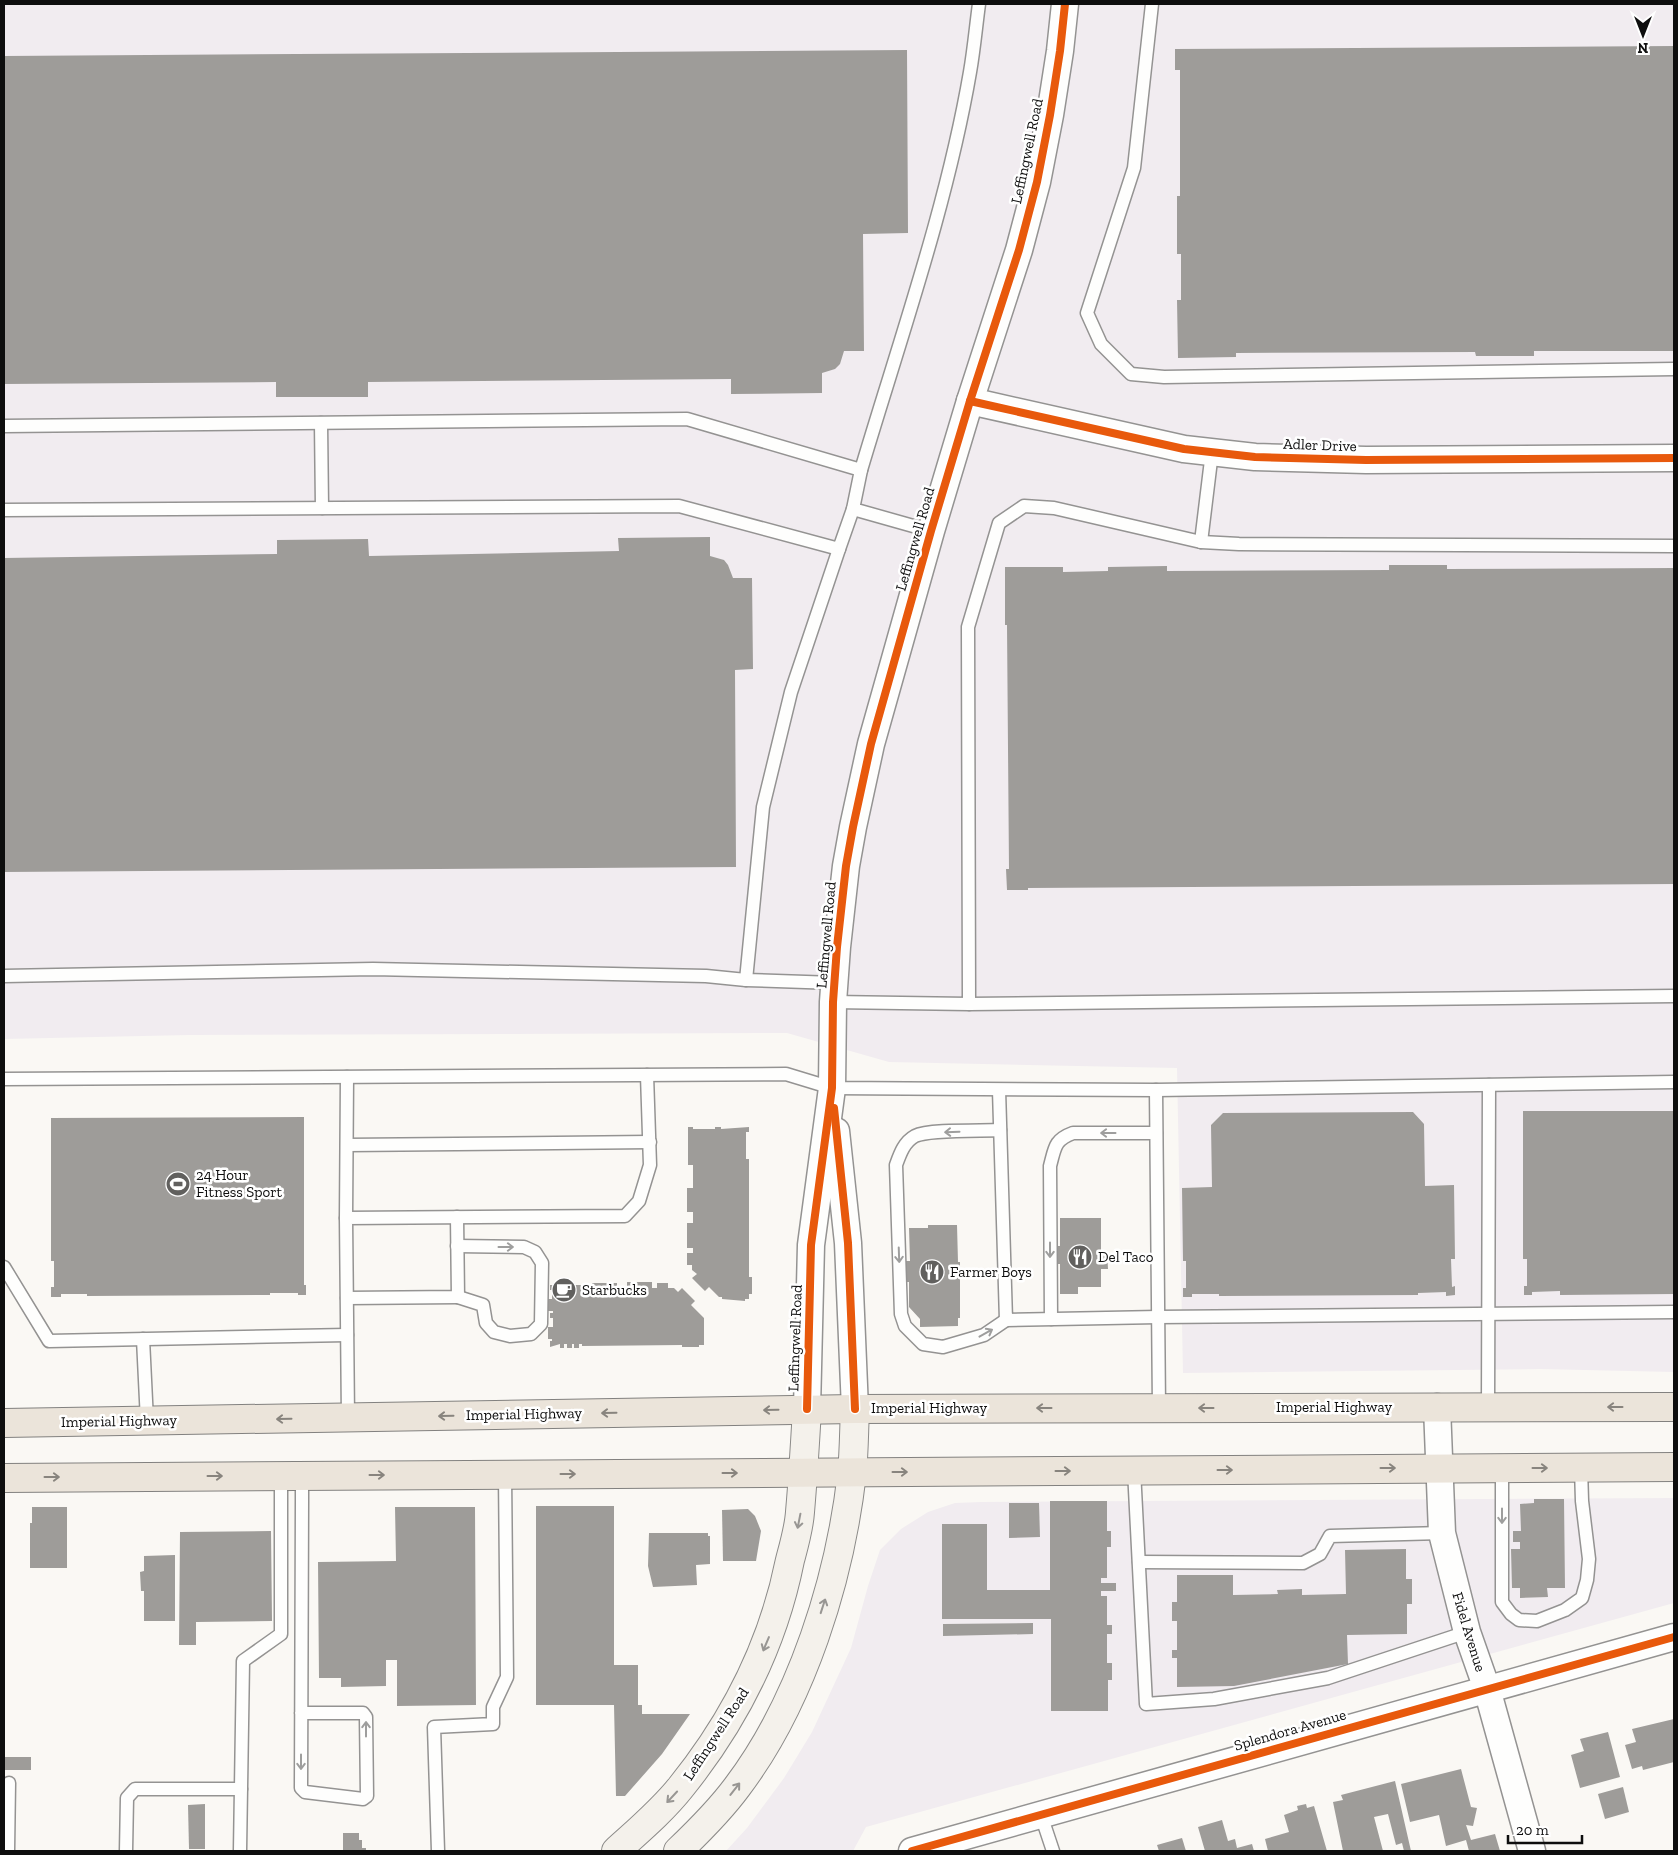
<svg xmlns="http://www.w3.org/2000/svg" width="1678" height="1855" font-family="'Zilla Slab',serif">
<rect width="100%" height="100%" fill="#faf8f4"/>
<!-- industrial -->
<g fill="#f1ecf0">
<polygon points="4,4 1674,4 1674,1372 1540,1369 1183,1373 1177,1068 889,1062 787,1033 189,1035 4,1039"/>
<polygon points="1674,1498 1674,1603 866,1827 853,1851 726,1851 747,1828 784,1778 812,1732 851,1648 868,1586 880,1550 901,1529 928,1512 955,1503 981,1502"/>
</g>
<!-- building -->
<g fill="#9e9c99">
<polygon points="1674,46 1674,351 1534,351 1534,356 1476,356 1475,352 1236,353 1236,357 1178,358 1177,300 1181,300 1181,254 1177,254 1177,196 1180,196 1180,70 1175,70 1175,49"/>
<polygon points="907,50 908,233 863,234 864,351 844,351 840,364 835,369 822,373 822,393 731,394 731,379 368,382 368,397 276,397 276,382 4,384 4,56"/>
<polygon points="710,537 710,556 724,560 728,565 733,578 752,578 753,669 735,670 736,867 4,872 4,558 277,554 277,540 368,539 369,556 619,551 618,538"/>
<polygon points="1389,565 1447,565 1447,569 1674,568 1674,884 1028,888 1028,890 1007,890 1006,869 1009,869 1007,625 1005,625 1005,567 1063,567 1063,572 1108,571 1108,567 1167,566 1167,571 1389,570"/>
<polygon points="1523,1111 1674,1111 1674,1294 1560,1295 1560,1291 1532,1292 1532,1295 1524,1295 1524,1286 1527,1286 1527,1259 1523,1259"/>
<polygon points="1413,1112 1424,1124 1425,1186 1454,1185 1455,1259 1451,1259 1452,1287 1455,1286 1455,1295 1446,1296 1446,1292 1418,1293 1418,1295 1219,1296 1219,1294 1192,1294 1192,1297 1183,1297 1183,1288 1186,1288 1186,1261 1183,1261 1182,1188 1212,1187 1211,1125 1223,1113"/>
<polygon points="304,1117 304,1285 306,1285 306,1295 298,1295 298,1293 270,1293 270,1295 87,1296 87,1294 61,1294 61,1297 51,1297 51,1287 54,1287 54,1261 51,1261 51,1118"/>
<polygon points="688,1127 693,1127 693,1129 715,1129 715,1127 721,1127 721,1129 749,1127 749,1132 746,1132 746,1159 749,1159 749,1277 752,1277 752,1294 749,1294 749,1299 745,1299 745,1301 722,1299 722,1297 719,1297 709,1287 705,1291 692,1278 697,1274 692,1270 692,1265 687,1265 687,1253 693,1253 693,1248 687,1248 687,1223 693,1223 693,1212 687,1212 687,1188 693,1188 693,1165 688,1165"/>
<polygon points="1060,1218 1101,1218 1101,1251 1107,1251 1108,1269 1101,1269 1101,1287 1078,1287 1078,1294 1060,1294 1060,1264 1057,1264 1056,1246 1060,1246"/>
<polygon points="928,1225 957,1225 958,1262 960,1262 960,1318 958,1318 958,1326 920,1327 920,1319 909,1307 909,1282 905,1282 905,1261 910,1261 909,1228 928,1228"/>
<polygon points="627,1282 652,1282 652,1288 657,1288 657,1283 668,1283 668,1288 674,1288 678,1292 682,1288 695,1301 691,1305 704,1318 704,1345 699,1345 699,1347 682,1347 682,1345 582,1346 582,1344 579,1344 579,1348 574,1348 574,1344 572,1344 572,1348 567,1348 567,1344 564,1344 564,1348 560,1348 560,1344 550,1347 550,1341 552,1341 552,1339 548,1339 548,1327 553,1327 553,1318 550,1318 550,1313 553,1313 553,1311 544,1311 544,1299 552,1299 552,1290 550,1290 550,1285 587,1285 587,1289 592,1289 592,1283 617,1283 617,1289 627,1289"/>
<polygon points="1534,1499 1564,1499 1565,1588 1547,1588 1548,1597 1520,1598 1520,1588 1512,1588 1511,1549 1520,1549 1520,1542 1513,1542 1513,1531 1521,1531 1520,1504 1534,1503"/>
<polygon points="1050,1501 1107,1501 1107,1531 1111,1531 1111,1547 1107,1547 1107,1578 1101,1578 1101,1583 1116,1583 1116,1591 1101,1591 1101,1596 1107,1596 1107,1625 1112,1625 1112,1634 1107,1634 1107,1663 1112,1663 1112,1680 1108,1680 1108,1711 1051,1711 1051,1619 942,1619 942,1524 987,1524 987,1590 1050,1590"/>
<polygon points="1009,1503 1039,1503 1040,1537 1009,1538"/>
<polygon points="536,1506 614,1506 614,1665 638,1665 638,1705 642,1705 642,1714 690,1714 662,1754 625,1796 616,1796 614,1705 536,1705"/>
<polygon points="32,1507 67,1507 67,1568 30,1568 30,1523 32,1523"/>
<polygon points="395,1507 475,1507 476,1705 397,1706 397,1660 386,1660 386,1686 341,1687 341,1678 319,1678 318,1562 396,1561"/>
<polygon points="748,1509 755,1516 761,1531 756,1561 723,1561 722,1510"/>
<polygon points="271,1531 272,1621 196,1622 196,1645 179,1645 180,1532"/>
<polygon points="649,1533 708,1533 708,1536 710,1536 710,1564 696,1565 697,1585 653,1587 648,1566"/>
<polygon points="1406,1549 1406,1579 1412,1579 1412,1604 1407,1604 1407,1634 1347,1635 1348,1664 1234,1686 1177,1687 1177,1658 1172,1658 1172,1650 1177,1650 1177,1621 1172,1621 1172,1602 1177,1602 1177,1575 1233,1575 1233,1595 1278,1594 1277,1590 1302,1589 1302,1595 1346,1594 1345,1550"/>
<polygon points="175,1555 175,1621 144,1621 144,1591 141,1591 140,1572 144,1571 144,1556"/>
<polygon points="1033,1623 1033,1634 943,1636 943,1624"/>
<polygon points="1674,1719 1674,1762 1643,1770 1642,1766 1632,1769 1625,1745 1636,1742 1632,1729"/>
<polygon points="1608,1732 1620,1777 1580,1788 1571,1755 1584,1751 1580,1739"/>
<rect x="4" y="1757" width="27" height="13"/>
<polygon points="1461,1769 1471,1807 1477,1808 1473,1826 1466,1825 1471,1840 1495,1834 1500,1851 1469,1851 1466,1840 1446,1846 1439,1815 1410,1822 1401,1784"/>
<polygon points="1395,1781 1411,1851 1404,1851 1402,1843 1396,1845 1388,1814 1374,1817 1383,1851 1343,1851 1333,1802 1343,1800 1341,1795"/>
<polygon points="1623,1787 1629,1812 1605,1819 1598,1794"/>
<polygon points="205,1804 205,1849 189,1849 188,1805"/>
<polygon points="1306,1804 1307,1808 1314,1806 1327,1851 1268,1851 1265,1839 1289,1832 1284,1815 1298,1810 1297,1806"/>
<polygon points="1222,1820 1228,1841 1235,1839 1237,1848 1252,1844 1254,1851 1205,1851 1198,1827"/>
<polygon points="343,1833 359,1833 359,1840 362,1840 362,1848 366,1848 366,1851 343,1851"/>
<polygon points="1182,1838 1186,1851 1159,1851 1157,1845"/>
</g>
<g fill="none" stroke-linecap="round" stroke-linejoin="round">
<defs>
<g id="service">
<polyline points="1152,4 1134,168 1087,313 1101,344 1131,374 1164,377 1674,369"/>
<polyline points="321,423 322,508"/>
<polyline points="4,426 687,419 861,470 853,509 931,531"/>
<path d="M 861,470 C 900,339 947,206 970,72 C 974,49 976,26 979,4"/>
<polyline points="4,510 679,506 839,549 853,509"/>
<polyline points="1201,542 1239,544 1674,546"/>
<polyline points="4,976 373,969 706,976 746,980"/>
<polyline points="835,983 746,980 763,807 791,692 839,549"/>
<polyline points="833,1002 969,1004 968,627 999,523 1024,506 1054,508 1201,542 1212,452"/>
<polyline points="969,1004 1674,996"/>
<polyline points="4,1079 786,1074 832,1088 1156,1090 1159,1408"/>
<polyline points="999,1090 1006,1320 1158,1317 1674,1312"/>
<polyline points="1156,1090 1674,1082"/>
<path d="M 1000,1130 C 982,1131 929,1129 915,1136 C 904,1142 900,1154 896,1165 L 901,1314 L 905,1326 L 923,1344 L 943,1347 L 984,1335 L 1006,1320"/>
<polyline points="347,1145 650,1142"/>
<polyline points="346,1218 347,1077"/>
<polyline points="457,1246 524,1247 535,1252 542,1263 541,1324 531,1334 510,1336 494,1332 486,1323 483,1305 458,1297"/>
<polyline points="4,1267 49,1341 347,1335"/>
<polyline points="347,1298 458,1297 457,1217"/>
<path d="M 1051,1319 L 1050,1166 C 1055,1148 1054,1140 1073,1133 L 1156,1133"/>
<polyline points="143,1339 147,1421"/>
<polyline points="1488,1407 1489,1085"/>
<polyline points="348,1418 346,1218 625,1216 639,1201 650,1165 647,1075"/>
<polyline points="1502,1468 1502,1602 1511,1614 1519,1620 1537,1621 1565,1610 1582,1598 1587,1580 1589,1559 1582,1501 1581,1468"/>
<polyline points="1134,1470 1146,1704 1214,1699 1328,1678 1467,1632"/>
<polyline points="1139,1562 1303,1563 1320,1554 1330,1536 1442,1533"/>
<polyline points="301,1713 363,1713 366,1717 367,1796 363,1799 305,1792 301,1788 302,1501 302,1476"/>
<polyline points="1041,1815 1053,1851"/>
<polyline points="8,1851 9,1783"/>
<polyline points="126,1851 127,1798 135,1789 241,1789"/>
<polyline points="240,1851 243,1661 281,1634 281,1476"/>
<polyline points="438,1851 434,1727 493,1724 493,1707 507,1677 505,1474"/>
</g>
<g id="minor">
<polyline points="970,401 1184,449 1255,457 1366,460 1674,458"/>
<polyline points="836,1131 848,1243 855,1409"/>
<polyline points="1437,1407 1442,1533 1467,1632 1487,1689 1532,1851"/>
<polyline points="807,1409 811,1245 832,1088 833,1002 837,947 846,866 853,827 871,744 931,531 970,401 1019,250 1037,182 1050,115 1060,51 1065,4"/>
<polyline points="912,1851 1674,1637"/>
</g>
<g id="secondary">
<path d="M 616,1851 C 638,1831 662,1811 681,1787 C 735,1720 773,1645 790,1560 C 794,1545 799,1528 800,1512 C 803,1478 805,1444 807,1409"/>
<path d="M 678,1851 C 699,1831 720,1810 737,1787 C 802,1701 840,1579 852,1473 C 854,1452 854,1430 855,1409"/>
</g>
<g id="primary">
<polyline points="4,1423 855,1409 1674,1407"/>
<polyline points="4,1478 1674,1467"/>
</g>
</defs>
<!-- service casing -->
<use href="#service" stroke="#949392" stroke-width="15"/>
<!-- minor casing -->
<use href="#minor" stroke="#949392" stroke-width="29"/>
<!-- secondary casing -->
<use href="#secondary" stroke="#8b8a88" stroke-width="30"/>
<!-- primary casing -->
<use href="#primary" stroke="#82817f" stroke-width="30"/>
<!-- service -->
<use href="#service" stroke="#fefefd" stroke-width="12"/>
<!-- minor -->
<use href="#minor" stroke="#fefefd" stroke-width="26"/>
<!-- secondary -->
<use href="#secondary" stroke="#f4f1eb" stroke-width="28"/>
<!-- primary -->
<use href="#primary" stroke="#ebe4da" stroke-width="28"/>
<defs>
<g id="cycleway">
<polyline points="970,401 1184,449 1255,457 1366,460 1674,458"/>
<polyline points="834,1108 848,1243 855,1409"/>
<polyline points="807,1409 811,1245 832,1088 833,1002 837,947 846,866 853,827 871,744 931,531 970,401 1019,250 1037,182 1050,115 1060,51 1065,4"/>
<polyline points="912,1851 1674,1637"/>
</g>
</defs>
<!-- cycleway casing -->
<use href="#cycleway" stroke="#fff" stroke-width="11"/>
<!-- cycleway -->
<use href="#cycleway" stroke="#e8590c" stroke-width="8"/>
</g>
<!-- one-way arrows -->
<defs><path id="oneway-shaft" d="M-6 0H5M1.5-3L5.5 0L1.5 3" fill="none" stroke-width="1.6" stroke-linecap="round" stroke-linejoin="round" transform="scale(1.25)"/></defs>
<g stroke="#9e9e9d">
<use href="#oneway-shaft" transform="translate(952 1132) rotate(178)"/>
<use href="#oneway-shaft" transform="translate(1108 1133) rotate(-180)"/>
<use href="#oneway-shaft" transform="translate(506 1247)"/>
<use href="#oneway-shaft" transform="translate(1050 1250) rotate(90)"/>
<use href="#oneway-shaft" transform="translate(899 1255) rotate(88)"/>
<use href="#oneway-shaft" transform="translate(986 1333) rotate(-29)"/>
<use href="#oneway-shaft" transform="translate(1502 1516) rotate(90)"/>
<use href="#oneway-shaft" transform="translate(366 1729) rotate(-90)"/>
<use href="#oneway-shaft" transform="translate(301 1762) rotate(90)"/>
</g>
<g stroke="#88847e">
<use href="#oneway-shaft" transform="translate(1615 1407) rotate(180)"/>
<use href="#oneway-shaft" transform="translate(1044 1408) rotate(180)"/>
<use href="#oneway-shaft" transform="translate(1206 1408) rotate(180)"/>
<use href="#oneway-shaft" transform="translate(771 1410) rotate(179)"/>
<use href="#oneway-shaft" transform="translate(609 1413) rotate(179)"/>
<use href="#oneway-shaft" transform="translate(446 1416) rotate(179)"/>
<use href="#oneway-shaft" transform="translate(284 1419) rotate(179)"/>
<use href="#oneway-shaft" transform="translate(1388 1468)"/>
<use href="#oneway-shaft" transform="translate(1540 1468)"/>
<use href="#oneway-shaft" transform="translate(1225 1470)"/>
<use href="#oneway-shaft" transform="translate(1063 1471)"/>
<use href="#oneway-shaft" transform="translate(900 1472)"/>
<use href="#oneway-shaft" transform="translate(730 1473)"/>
<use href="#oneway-shaft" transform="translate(568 1474)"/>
<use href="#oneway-shaft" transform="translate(377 1475)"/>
<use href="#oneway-shaft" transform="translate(215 1476)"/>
<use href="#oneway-shaft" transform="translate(52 1477)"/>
</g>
<g stroke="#989693">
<use href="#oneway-shaft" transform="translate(799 1521) rotate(101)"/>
<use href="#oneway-shaft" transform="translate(823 1606) rotate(-72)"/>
<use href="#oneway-shaft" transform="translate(766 1644) rotate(113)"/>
<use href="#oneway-shaft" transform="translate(735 1789) rotate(-52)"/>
<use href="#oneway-shaft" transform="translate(672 1797) rotate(133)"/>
</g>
<!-- icons -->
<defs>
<symbol id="stadium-disc" viewBox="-11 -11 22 22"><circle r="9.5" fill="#61605e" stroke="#fff"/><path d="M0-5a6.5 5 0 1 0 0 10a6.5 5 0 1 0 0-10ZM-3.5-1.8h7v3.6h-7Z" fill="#fff"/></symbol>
<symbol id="restaurant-disc" viewBox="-11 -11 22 22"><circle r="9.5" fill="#61605e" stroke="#fff"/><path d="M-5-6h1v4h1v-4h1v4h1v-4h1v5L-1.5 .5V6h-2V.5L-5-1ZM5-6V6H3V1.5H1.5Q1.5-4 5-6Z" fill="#fff"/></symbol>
<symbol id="cafe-disc" viewBox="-11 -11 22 22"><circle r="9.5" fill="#61605e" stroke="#fff"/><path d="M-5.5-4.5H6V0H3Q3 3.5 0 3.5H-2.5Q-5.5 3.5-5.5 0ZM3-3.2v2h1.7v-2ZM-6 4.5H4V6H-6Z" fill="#fff"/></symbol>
</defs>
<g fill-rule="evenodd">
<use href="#stadium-disc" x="164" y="1170" width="28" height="28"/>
<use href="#restaurant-disc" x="1066" y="1243" width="28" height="28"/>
<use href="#restaurant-disc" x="918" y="1258" width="28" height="28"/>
<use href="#cafe-disc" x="550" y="1276" width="28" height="28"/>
</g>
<g text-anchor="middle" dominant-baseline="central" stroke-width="5" stroke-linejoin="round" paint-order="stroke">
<!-- street labels -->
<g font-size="15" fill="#0e0e0e" stroke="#fff">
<text transform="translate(1027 151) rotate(-78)">Leffingwell Road</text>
<text transform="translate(1320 445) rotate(2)">Adler Drive</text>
<text transform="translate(915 539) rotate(-74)">Leffingwell Road</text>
<text transform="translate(826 935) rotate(-85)">Leffingwell Road</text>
<text transform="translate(795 1338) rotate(-88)">Leffingwell Road</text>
<text x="1334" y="1407">Imperial Highway</text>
<text x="929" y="1408">Imperial Highway</text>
<text transform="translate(524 1414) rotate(-1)">Imperial Highway</text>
<text transform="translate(119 1421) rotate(-1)">Imperial Highway</text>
<text transform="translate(1469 1632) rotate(73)">Fidel Avenue</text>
<text transform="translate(1290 1730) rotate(-16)">Splendora Avenue</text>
<text transform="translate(716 1734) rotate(-57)">Leffingwell Road</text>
</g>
<!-- poi labels -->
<g font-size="15" fill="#0e0e0e" stroke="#fff" text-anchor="start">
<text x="196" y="1175">24 Hour<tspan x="196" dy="17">Fitness Sport</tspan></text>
<text x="1098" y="1257">Del Taco</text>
<text x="950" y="1272">Farmer Boys</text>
<text x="582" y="1290">Starbucks</text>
</g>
</g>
<!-- border -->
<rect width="1678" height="1855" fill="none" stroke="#0e0e0e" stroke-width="10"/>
<!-- north arrow -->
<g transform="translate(1643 35) rotate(180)" stroke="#ffffff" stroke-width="4" paint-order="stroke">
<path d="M0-4L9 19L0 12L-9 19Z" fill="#0e0e0e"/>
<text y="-8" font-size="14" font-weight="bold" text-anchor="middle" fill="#0e0e0e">N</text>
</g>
<!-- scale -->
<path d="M1508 1835v8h74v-8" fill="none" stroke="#0e0e0e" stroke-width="2.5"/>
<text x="1516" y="1835" font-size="15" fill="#0e0e0e" stroke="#ffffff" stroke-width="4" paint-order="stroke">20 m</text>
</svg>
